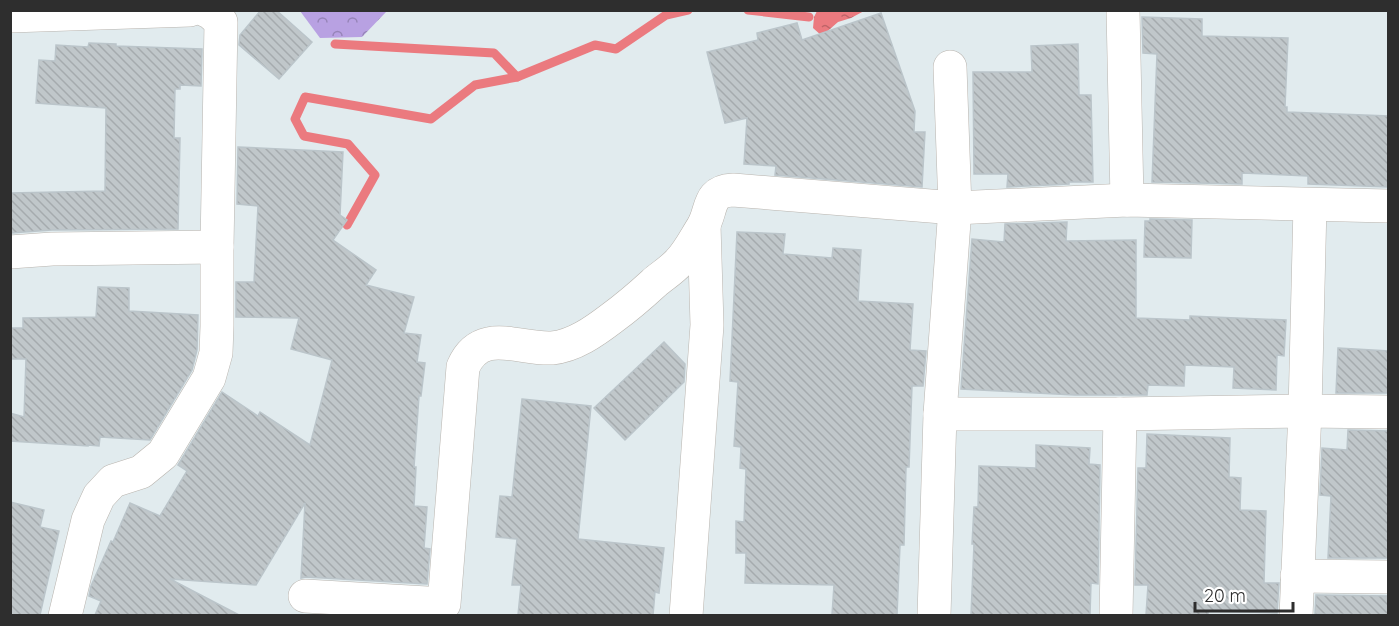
<svg xmlns="http://www.w3.org/2000/svg" width="1399" height="626" font-family="Quicksand,sans-serif">
<defs>
<pattern id="forest-crowns" width="20" height="18" patternUnits="userSpaceOnUse" patternTransform="scale(1.5)"><rect width="20" height="18" fill="#b8a1e2"/><path d="M2 6a3 3 0 1 1 6 0M12 15a3 3 0 1 1 6 0" fill="none" stroke="#9684b8"/></pattern>
<pattern id="water-ripples" width="26" height="14" patternUnits="userSpaceOnUse" patternTransform="scale(1.5)"><rect width="26" height="14" fill="#eb7a7f"/><path d="M2 4q2-2 4 0t4 0M15 11q2-2 4 0t4 0" fill="none" stroke="#bf6468"/></pattern>
<pattern id="building-back-hatch" width="6" height="6" patternUnits="userSpaceOnUse" patternTransform="scale(1.5)"><rect width="6" height="6" fill="#c0c7ca"/><path d="M-1 5l2 2M0 0l6 6M5-1l2 2" fill="none" stroke="#a5abae"/></pattern>
</defs>
<rect width="100%" height="100%" fill="#e1ebee"/>
<!-- forest -->
<polygon fill="url(#forest-crowns)" points="300,11 387,11 362,37 320,38"/>
<!-- water -->
<polygon fill="url(#water-ripples)" points="817,11 864,11 851,18 838,22 822,36 813,28 814,17"/>
<g fill="none" stroke-linecap="round" stroke-linejoin="round">
<!-- stream -->
<g stroke="#eb7a7f" stroke-width="9">
<polyline points="748,10 809,17"/>
<polyline points="335,44 494,53 517,77"/>
<polyline points="347,225 375,175 348,144 304,136 295,119 305,97 431,119 475,85 517,77 595,45 616,49 666,15 688,10"/>
</g>
</g>
<!-- building -->
<g fill="url(#building-back-hatch)" stroke="#bbc5ca" stroke-width="1.5">
<polygon points="261,10 276,10 312,42 279,79 239,45 240,35"/>
<polygon points="881,13 915,111 914,132 925,132 922,187 775,175 776,166 744,164 747,118 725,123 707,52 758,40 757,33 797,23 802,40"/>
<polygon points="1142,17 1202,19 1202,36 1288,38 1285,107 1287,107 1287,112 1389,116 1389,187 1308,184 1308,176 1242,173 1242,184 1152,182 1157,54 1143,53"/>
<polygon points="89,43 116,44 116,46 202,49 201,86 180,85 180,89 175,89 174,138 180,138 178,229 52,230 11,233 10,193 105,191 106,108 36,103 39,60 55,61 56,45 88,47"/>
<polygon points="1078,44 1079,95 1091,95 1093,182 1069,182 1069,184 1007,187 1008,174 974,174 973,72 1032,72 1031,46"/>
<polygon points="238,147 343,152 340,215 347,220 333,240 376,270 366,285 414,297 404,333 421,335 417,362 425,363 421,396 419,396 414,467 416,467 414,506 427,507 424,548 430,549 427,584 306,577 301,578 305,503 256,585 170,579 239,615 95,615 101,601 89,596 91,586 111,541 113,542 130,503 160,516 187,471 178,465 222,392 258,416 260,412 310,445 332,360 291,349 299,318 236,317 236,282 254,282 258,206 237,204"/>
<polygon points="1150,219 1192,220 1191,258 1144,257 1145,221 1150,221"/>
<polygon points="1067,222 1066,241 1136,240 1136,318 1190,320 1190,316 1286,320 1284,356 1277,355 1276,390 1233,388 1234,367 1185,365 1184,386 1148,385 1147,395 1075,395 961,389 972,239 1004,242 1005,224"/>
<polygon points="737,232 785,234 783,254 832,258 833,248 861,250 858,301 913,304 910,350 926,351 923,386 912,386 909,467 906,467 904,545 900,545 897,615 832,615 834,585 745,583 746,553 736,553 736,521 744,522 746,469 740,468 741,447 734,446 738,382 730,381"/>
<polygon points="98,287 129,288 129,311 198,315 197,350 192,370 150,440 100,437 99,446 88,445 88,446 10,441 10,413 24,417 26,359 10,359 10,328 23,328 23,318 96,317"/>
<polygon points="664,342 685,364 684,382 625,440 594,408"/>
<polygon points="1338,348 1389,351 1389,393 1336,393"/>
<polygon points="522,399 591,406 578,539 664,548 659,593 655,592 653,615 518,615 521,585 512,585 517,539 496,537 500,496 512,497"/>
<polygon points="1348,430 1389,431 1389,558 1328,558 1331,496 1320,495 1322,448 1347,450"/>
<polygon points="1147,434 1230,438 1229,477 1241,478 1240,510 1266,511 1264,583 1279,583 1277,613 1208,611 1208,615 1146,615 1148,585 1135,585 1138,468 1146,468"/>
<polygon points="1036,445 1090,448 1089,464 1100,465 1098,584 1091,583 1090,615 971,615 974,544 972,544 974,507 978,507 979,466 1036,468"/>
<polygon points="10,502 44,510 40,527 59,531 40,615 10,615"/>
<polygon points="1316,595 1389,596 1389,615 1315,614"/>
</g>
<g fill="none" stroke-linecap="round" stroke-linejoin="round">
<defs>
<g id="minor">
<polyline points="1123,10 1127,200"/>
<polyline points="10,16 190,10"/>
<polyline points="10,252 52,249 217,247 221,22 211,13 205,10"/>
<polyline points="940,414 1120,414 1305,411 1388,412"/>
<polyline points="1297,576 1388,577"/>
<path d="M 305,596 L 444,604 L 463,367 C 481,326 519,350 552,348 C 574,346 595,331 612,318 C 627,307 641,295 654,283 C 662,276 672,270 679,262 C 688,253 695,239 702,228 C 713,211 706,191 733,190 L 955,208 L 1127,200 L 1388,206"/>
<polyline points="65,616 88,520 99,496 113,481 141,472 163,454 209,378 216,353 217,326 217,247"/>
<polyline points="686,616 707,325 704,225"/>
<polyline points="934,616 940,414 955,208 950,67"/>
<polyline points="1116,616 1120,414"/>
<polyline points="1296,616 1305,411 1310,205"/>
</g>
</defs>
<!-- minor casing -->
<use href="#minor" stroke="#b9b4ae" stroke-width="34"/>
<!-- minor -->
<use href="#minor" stroke="#fff" stroke-width="33"/>
</g>
<!-- border -->
<rect width="1399" height="626" fill="none" stroke="#2e2e2e" stroke-width="24"/>
<!-- scale -->
<path d="M1195 602v9h98v-9" fill="none" stroke="#2e2e2e" stroke-width="3"/>
<text x="1204" y="602" font-size="18" fill="#2e2e2e" stroke="#ffffff" stroke-width="4.5" paint-order="stroke">20 m</text>
</svg>
